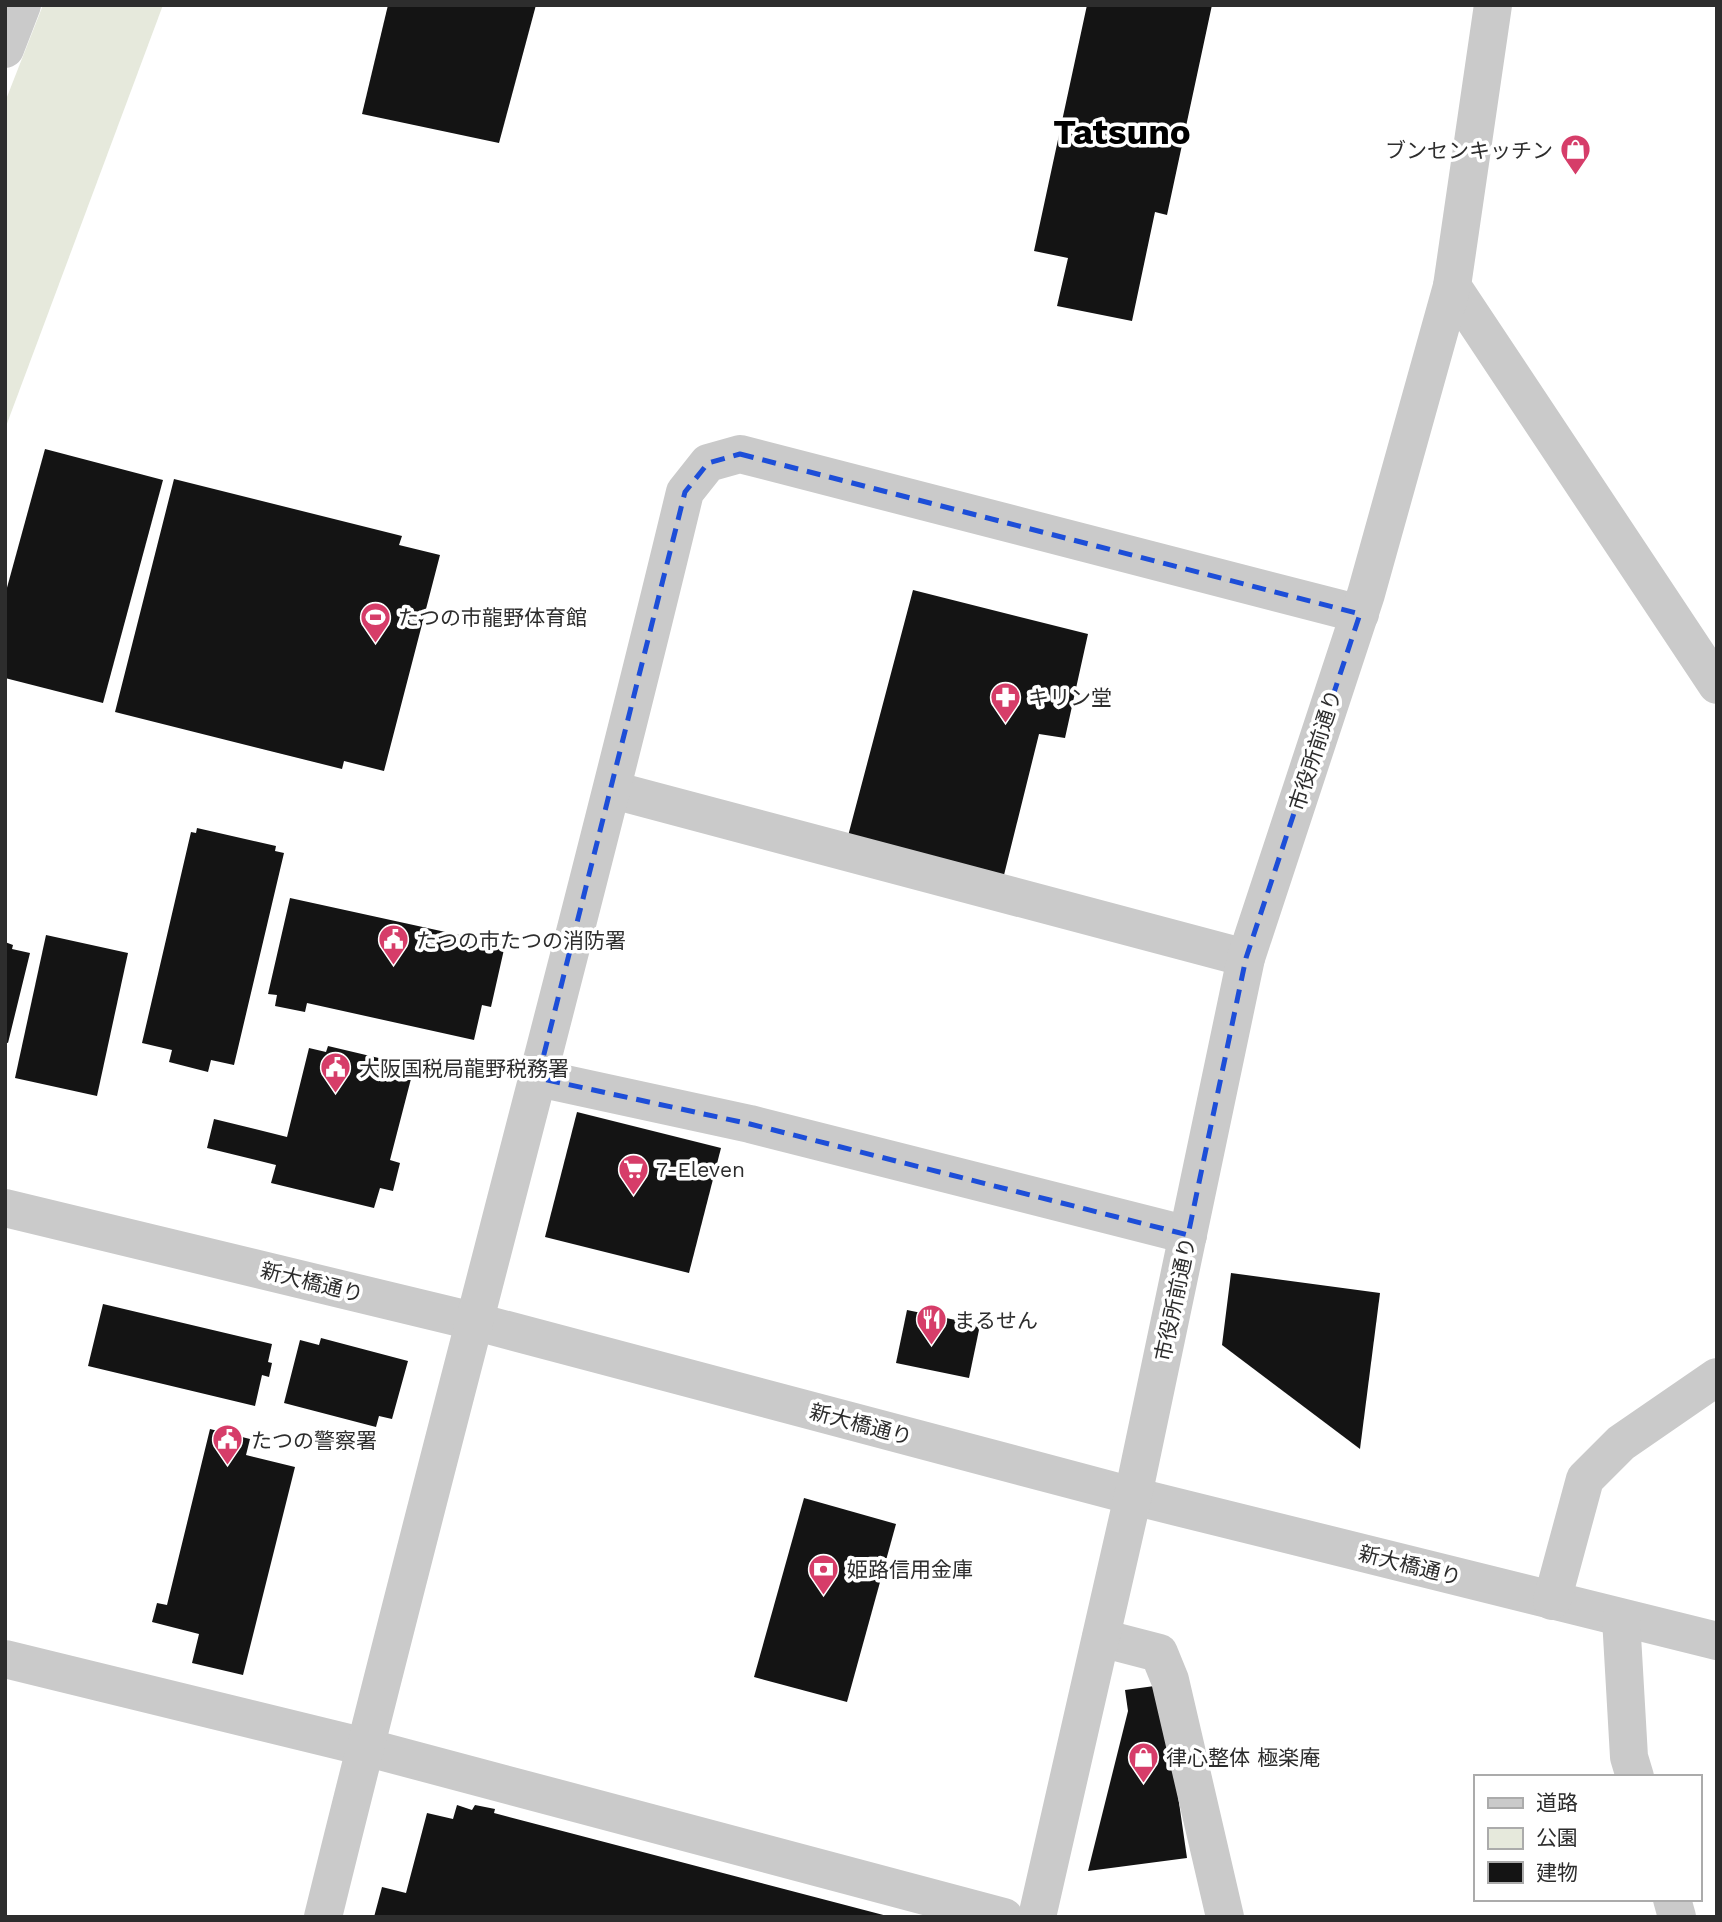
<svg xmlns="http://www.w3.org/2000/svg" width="1722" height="1922" font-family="'Work Sans','Noto Sans JP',sans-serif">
<rect width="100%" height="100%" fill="#fff"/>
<!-- green -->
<polygon fill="#e6e9dc" points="43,5 163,5 5,429 5,102"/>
<!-- building -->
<g fill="#141414">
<polygon points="388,5 536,5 499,143 362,114"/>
<polygon points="1087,5 1212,5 1167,215 1155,212 1132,321 1057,306 1068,258 1034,251"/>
<polygon points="45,449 163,480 103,703 5,678 5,595"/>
<polygon points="174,479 402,536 399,545 440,555 384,771 344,761 342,769 115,712"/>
<polygon points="913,590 1088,634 1065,738 1039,734 1004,875 848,836"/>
<polygon points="197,828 276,846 275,851 284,853 234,1065 211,1060 208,1072 169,1062 172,1050 142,1043 191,832 196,833"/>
<polygon points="290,898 505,945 491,1007 482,1005 474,1040 307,1003 305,1012 275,1006 277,995 268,994"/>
<polygon points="46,935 128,953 97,1096 15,1078"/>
<polygon points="5,942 13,945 12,949 30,953 8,1043 5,1042"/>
<polygon points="328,1046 404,1064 402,1073 412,1075 390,1160 400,1163 393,1191 380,1188 374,1208 271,1183 276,1165 207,1148 214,1119 287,1137 309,1048 326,1052"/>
<polygon points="577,1112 721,1148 689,1273 545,1237"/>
<polygon points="1231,1273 1380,1293 1360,1449 1222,1345"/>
<polygon points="103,1304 272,1344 268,1362 272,1363 269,1377 262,1375 255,1406 88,1366"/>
<polygon points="907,1310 980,1325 969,1378 896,1363"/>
<polygon points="321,1338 408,1361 392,1419 379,1416 376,1427 284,1403 300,1340 319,1345"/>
<polygon points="210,1429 250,1439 246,1455 295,1467 243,1675 192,1663 199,1634 152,1622 157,1603 167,1605"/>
<polygon points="804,1498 896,1524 847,1702 754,1677"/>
<polygon points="1162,1685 1187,1858 1088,1871 1128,1711 1125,1690"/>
<polygon points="457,1805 472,1810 475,1805 495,1809 494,1813 891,1917 374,1917 382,1887 406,1893 427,1813 453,1819"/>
</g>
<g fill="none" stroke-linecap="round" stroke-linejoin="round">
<!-- minor -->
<g stroke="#cacaca" stroke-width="38">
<polyline points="5,49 22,5"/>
<polyline points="1452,286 1717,685"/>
<polyline points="613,790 1246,958"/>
<polyline points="538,1078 750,1124 1188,1235"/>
<polyline points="5,1208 473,1321 1133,1496 1717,1641"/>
<polyline points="1552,1601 1585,1479 1621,1443 1717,1377"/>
<polyline points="1621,1618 1629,1757 1635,1777"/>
<polyline points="1101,1638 1159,1653 1170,1680 1225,1917"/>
<polyline points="5,1659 365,1747 1004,1917"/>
<polyline points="1672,1899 1677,1917"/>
<path d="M 323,1917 C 440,1441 570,968 685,492 L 708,463 L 740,454 L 1360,614"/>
<polyline points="1037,1917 1133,1496 1246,958 1366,594 1452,286 1493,5"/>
</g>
</g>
<!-- marked area -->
<path fill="none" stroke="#1d4ed8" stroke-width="5" stroke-dasharray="14 9" stroke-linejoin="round" d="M 740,454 L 1360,614 L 1246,958 L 1188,1235 L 750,1124 L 538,1078 L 685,492 L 708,463 Z"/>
<!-- icons -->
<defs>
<symbol id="shop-pin" viewBox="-11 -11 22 30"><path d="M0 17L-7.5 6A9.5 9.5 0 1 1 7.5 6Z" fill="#d63d69" stroke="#fff"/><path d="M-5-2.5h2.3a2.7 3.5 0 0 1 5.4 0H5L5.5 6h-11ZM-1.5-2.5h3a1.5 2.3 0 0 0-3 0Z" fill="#fff"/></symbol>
<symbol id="stadium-pin" viewBox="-11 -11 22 30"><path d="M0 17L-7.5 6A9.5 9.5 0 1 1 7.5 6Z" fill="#d63d69" stroke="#fff"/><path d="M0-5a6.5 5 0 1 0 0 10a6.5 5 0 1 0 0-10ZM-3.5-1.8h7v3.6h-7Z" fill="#fff"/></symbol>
<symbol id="pharmacy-pin" viewBox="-11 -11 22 30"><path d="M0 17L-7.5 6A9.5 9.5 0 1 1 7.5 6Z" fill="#d63d69" stroke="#fff"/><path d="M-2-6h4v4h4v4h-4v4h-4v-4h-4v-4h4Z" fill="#fff"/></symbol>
<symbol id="civic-pin" viewBox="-11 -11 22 30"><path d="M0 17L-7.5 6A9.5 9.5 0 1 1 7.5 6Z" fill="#d63d69" stroke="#fff"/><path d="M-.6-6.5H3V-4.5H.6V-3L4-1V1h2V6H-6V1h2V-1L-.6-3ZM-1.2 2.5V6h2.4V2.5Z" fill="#fff"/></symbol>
<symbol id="supermarket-pin" viewBox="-11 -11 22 30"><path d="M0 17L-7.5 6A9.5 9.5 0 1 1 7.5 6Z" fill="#d63d69" stroke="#fff"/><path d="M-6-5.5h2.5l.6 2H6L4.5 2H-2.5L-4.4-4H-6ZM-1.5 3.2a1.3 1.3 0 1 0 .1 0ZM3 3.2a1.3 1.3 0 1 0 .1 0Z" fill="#fff"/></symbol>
<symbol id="restaurant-pin" viewBox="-11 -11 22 30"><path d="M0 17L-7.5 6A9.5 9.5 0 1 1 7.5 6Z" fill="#d63d69" stroke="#fff"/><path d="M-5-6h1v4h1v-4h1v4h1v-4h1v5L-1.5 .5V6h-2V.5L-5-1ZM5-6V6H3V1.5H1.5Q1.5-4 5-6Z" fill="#fff"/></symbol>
<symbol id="bank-pin" viewBox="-11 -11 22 30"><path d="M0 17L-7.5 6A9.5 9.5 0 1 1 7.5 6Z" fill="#d63d69" stroke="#fff"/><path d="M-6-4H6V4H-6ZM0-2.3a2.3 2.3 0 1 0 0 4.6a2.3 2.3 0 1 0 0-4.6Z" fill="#fff"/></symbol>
</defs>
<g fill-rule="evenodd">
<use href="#shop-pin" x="1558" y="132" width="35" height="47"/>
<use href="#stadium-pin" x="358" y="600" width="35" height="47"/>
<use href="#pharmacy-pin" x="988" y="680" width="35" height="47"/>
<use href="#civic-pin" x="376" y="922" width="35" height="47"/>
<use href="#civic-pin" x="318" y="1050" width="35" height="47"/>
<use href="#supermarket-pin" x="616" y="1152" width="35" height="47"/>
<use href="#restaurant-pin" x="914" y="1302" width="35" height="47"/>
<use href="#civic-pin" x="210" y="1422" width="35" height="47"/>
<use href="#bank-pin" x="806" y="1552" width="35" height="47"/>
<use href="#shop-pin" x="1126" y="1740" width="35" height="47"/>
</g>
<g text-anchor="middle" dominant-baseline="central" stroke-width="7" stroke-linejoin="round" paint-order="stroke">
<!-- poi labels -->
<g font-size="21" fill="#2d2d2d" stroke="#fff" text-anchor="start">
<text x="1553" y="150" text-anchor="end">ブンセンキッチン</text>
<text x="398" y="617">たつの市龍野体育館</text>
<text x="1028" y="697">キリン堂</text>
<text x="416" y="940">たつの市たつの消防署</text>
<text x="359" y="1068">大阪国税局龍野税務署</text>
<text x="656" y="1169">7-Eleven</text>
<text x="954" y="1320">まるせん</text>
<text x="251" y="1440">たつの警察署</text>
<text x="847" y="1569">姫路信用金庫</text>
<text x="1166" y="1757">律心整体 極楽庵</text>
</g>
<!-- street labels -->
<g font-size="21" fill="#2d2d2d" stroke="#fff">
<text transform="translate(1315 750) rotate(-72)">市役所前通り</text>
<text transform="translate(312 1282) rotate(14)">新大橋通り</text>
<text transform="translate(1175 1299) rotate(-78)">市役所前通り</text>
<text transform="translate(861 1424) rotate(15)">新大橋通り</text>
<text transform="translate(1410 1565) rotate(14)">新大橋通り</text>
</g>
<!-- town labels -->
<g font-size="35" font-weight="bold" fill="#000" stroke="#fff">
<text x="1122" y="132">Tatsuno</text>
</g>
</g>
<!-- border -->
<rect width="1722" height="1922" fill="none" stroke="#2d2d2d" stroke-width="14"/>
<!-- legend -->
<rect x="1474" y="1775" width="228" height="126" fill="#ffffff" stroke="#ababab" stroke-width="2"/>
<rect x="1488" y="1798" width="35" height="10" fill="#cacaca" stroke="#ababab" stroke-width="2"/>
<text x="1536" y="1810" font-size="21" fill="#2d2d2d">道路</text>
<rect x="1488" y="1828" width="35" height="21" fill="#e6e9dc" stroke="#ababab" stroke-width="2"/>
<text x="1536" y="1845" font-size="21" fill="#2d2d2d">公園</text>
<rect x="1488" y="1862" width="35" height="21" fill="#141414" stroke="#ababab" stroke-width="2"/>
<text x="1536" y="1880" font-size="21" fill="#2d2d2d">建物</text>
</svg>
